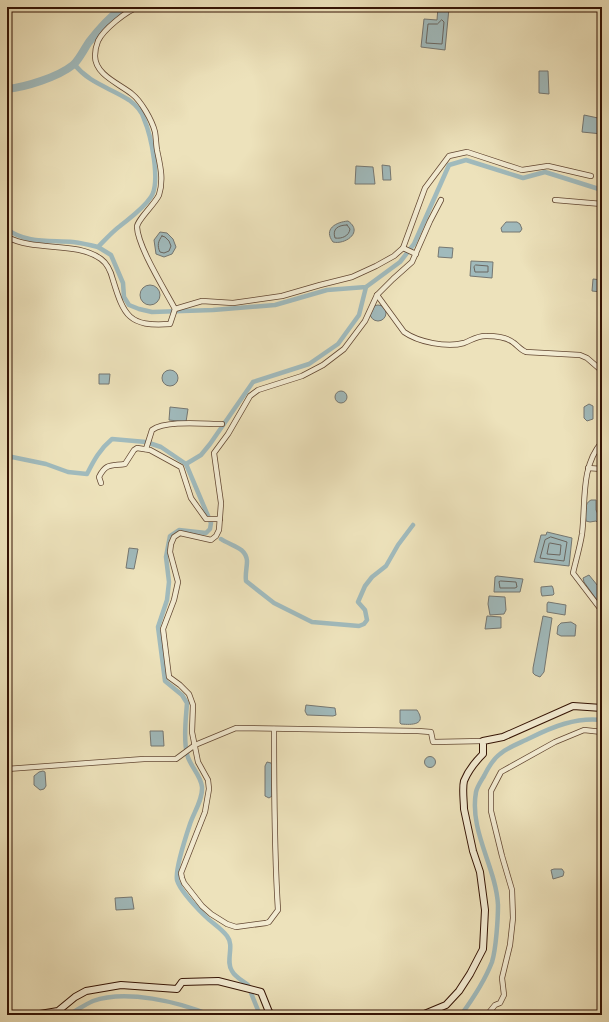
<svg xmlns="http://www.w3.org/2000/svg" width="609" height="1022" font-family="'IM FELL French Canon',serif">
<rect width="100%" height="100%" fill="#ede2bb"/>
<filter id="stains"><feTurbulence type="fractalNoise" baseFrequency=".005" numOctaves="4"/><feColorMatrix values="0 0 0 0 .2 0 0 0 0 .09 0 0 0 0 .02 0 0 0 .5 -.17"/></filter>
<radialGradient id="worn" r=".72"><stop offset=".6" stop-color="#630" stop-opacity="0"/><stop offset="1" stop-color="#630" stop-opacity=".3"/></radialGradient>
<!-- water -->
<g fill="#a0babc" stroke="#757772">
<polygon points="438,7 449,8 445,50 421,47 424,19 437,20"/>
<polygon points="539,71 548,71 549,94 539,93"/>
<polygon points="602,110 602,134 582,132 584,115 598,118"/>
<polygon points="382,165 390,166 391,180 383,180"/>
<polygon points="356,166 373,167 375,184 355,184"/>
<path d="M 348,221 C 364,232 345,245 333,242 C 323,229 336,222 348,221 Z"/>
<polygon points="506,222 517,222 520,224 522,229 520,232 502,232 501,228"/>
<polygon points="160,232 167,233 173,239 176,247 172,254 164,257 156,254 154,240"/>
<polygon points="439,247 453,248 452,258 438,257"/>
<polygon points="471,261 493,262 492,278 470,276"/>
<polygon points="593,279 602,280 601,292 592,291"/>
<circle cx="150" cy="295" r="10"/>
<circle cx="378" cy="313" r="8"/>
<circle cx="170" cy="378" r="8"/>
<polygon points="99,374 110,374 109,384 99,384"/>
<circle cx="341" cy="397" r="6"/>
<polygon points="589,404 593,406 593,419 587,421 584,418 584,407"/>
<polygon points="170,407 188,409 186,422 169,420"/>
<path d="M 591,500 L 596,500 L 596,510 L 598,514 L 602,514 L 602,523 L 598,523 L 596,521 L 590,522 L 586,521 C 585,514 584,503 591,500 Z"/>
<polygon points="547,532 572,538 569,566 534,562 541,535 546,535"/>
<polygon points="129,548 138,549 134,569 126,568"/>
<polygon points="589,575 602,591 602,603 599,603 584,582 583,578"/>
<polygon points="497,576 523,579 520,592 494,592 495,577"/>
<polygon points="552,586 553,588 554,594 553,595 542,596 541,592 541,587"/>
<polygon points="489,596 505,597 506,610 504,614 490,615 488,604"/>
<polygon points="548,602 566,605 565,615 547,612 547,604"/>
<polygon points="487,616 501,617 501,628 485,629"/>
<polygon points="543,616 552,618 544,672 540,677 535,675 533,673 533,668"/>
<polygon points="571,622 576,625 575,636 561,636 557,634 558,626 561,623"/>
<polygon points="306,705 335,708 336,715 333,716 307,715 305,711"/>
<path d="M 400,710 L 417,710 C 427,725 412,725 401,724 L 400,723 Z"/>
<polygon points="150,731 163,731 164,746 151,746"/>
<circle cx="430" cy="762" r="5.5"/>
<polygon points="267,762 271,763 272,766 272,796 269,798 265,796 265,766"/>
<polygon points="43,771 45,772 46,786 44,789 40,790 34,785 34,776 39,772"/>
<polygon points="554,869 562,869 564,872 563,876 553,879 551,870"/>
<polygon points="132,897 134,909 116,910 115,898"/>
</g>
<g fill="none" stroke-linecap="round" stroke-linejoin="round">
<!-- shore -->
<g stroke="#6a6660" stroke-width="1">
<polygon points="442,20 444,22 442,44 426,43 428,24 437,24"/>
<path d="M 347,225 L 350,229 C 349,236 342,239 335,238 C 332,229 338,225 347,225 Z"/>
<path d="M 162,236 L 165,237 L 169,241 L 171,246 L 169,251 L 164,253 L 160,252 C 157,246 158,241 162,236 Z"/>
<polygon points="476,265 488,266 488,272 475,272 474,267"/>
<polygon points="551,537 567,542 564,561 540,558 545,540"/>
<polygon points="550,543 561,545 560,555 547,554 549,544"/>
<polygon points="501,581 516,582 517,587 515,588 500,588 499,582"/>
</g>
<!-- canal -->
<g stroke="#a0babc" stroke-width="4.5">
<path d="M 7,229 C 26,244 51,240 73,242 C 81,243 90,245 98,247 C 105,240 112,232 120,226 C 131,217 143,209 151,197 C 161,182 151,135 144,119 C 142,112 136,105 129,100 C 109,87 90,84 74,64"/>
<polyline points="98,247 111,255 123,283 124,297 129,305 139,309 152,312 213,310 275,305 327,290 366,287 400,262 414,244 449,165 466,160 523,178 545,172 602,190"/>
<path d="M 7,461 L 12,457 L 46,464 L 68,472 L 87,474 C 94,460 100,449 112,439 L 146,442 L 161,447 L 186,464 L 211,523 L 210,529 L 206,533 L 179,530 L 170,536 L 166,557 L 169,582 L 167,600 L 158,627 L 165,681 L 182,695 L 187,703 C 186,718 183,739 187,754 C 189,765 201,775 202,787 C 203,799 194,812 190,824 C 186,836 175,869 177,880 C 180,890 197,908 205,916 C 212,923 221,928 227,936 C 235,946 225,961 232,971 C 235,977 243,981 248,985"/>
<polyline points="186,464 201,455 210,444 253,382 309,364 338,344 359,315 366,287"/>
<path d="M 221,539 C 231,546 246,547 247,561 C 247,568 245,574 246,581 L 274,603 L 312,622 L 359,626 L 364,624 L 367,620 L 365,610 L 358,602 L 365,586 L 372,577 L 386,566 L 398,545 L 413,525"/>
<polyline points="251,993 260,1015"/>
<path d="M 68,1015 C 76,1011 84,1005 93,1001 C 126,989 179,1002 210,1015"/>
<path d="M 461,1015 C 472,1000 485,980 492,962 C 496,949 498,919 498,905 C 496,867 469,831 476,792 C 477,787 481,781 484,776 C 488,768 493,759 500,754 C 508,747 520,743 530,738 C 552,727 576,717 602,720"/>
</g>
<!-- river -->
<path stroke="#a0babc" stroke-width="8" d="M 7,89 C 26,87 58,77 73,65 C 79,60 84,49 89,42 C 99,29 110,17 123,7"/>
<defs>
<g id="street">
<polyline points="555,200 602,204"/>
<path d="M 7,237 C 36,252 76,241 101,259 C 108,264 111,272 113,280 C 124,316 129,327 170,324 L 175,309 C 165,290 138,247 137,227 C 137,220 155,204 159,195 C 164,179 160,165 157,150 C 156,144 156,138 155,132 C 152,120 141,101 132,94 C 120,84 95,75 95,56 C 95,51 96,46 98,41 C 103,30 127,10 139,7"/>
<polyline points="403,248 416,254"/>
<path d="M 377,295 L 404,332 C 418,342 447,348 464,343 C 472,340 478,335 487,336 C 496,336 507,337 514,343 C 518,346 521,350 526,352 L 580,355 L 587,358 L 602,371"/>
<polyline points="175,309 202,301 233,303 282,296 320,285 352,277 376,266 394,256 403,248 425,188 449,156 467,152 522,170 548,166 591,176"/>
<path d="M 602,442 C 580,467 586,503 582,534 C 580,547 576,560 573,573 L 602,611"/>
<path d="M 146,449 L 152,430 C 166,420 204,424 222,424"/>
<polyline points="588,468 602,469"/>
<path d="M 101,483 L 99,477 C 106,463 111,466 125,464 L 134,450 L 137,448 L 150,450 L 181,467 L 191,498 L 206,519 L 220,519"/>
<path d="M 274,729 C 274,789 274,849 278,910 L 269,922 L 266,923 L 236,927 L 227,924 L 211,914 L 202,906 L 184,883 L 182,878 L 181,873 L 205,812 L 209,789 L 208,780 L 198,762 L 192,732 L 193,705 L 189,694 L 180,685 L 169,677 L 163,629 L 174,600 L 178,582 L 170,552 L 171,544 L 174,537 L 180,533 L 211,540 L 216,536 L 219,530 L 221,503 L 214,453 L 228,434 L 250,396 L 258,390 L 302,376 L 323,365 L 344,349 L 365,321 L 377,295 L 393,279 L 412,262 L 430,221 L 441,200"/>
<polyline points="7,769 144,759 176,759 195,745 236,728 418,731 431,732 433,742 483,741"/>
<polyline points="487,1015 495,1005 500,1003 504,995 502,978 510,945 513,918 512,890 502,856 491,811 491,791 501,772 555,742 584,730 602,732"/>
</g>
<g id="secondary">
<polyline points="34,1015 58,1011 75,997 86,991 121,985 177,989 182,982 218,981 261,992 269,1012 273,1015"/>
<path d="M 422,1015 L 446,1005 L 459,991 L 470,974 L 483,949 L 485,910 L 480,872 L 473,851 L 464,809 C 464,801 462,789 464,781 C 468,771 475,762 483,754 L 483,741 L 503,737 L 573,706 L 602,708"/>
</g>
</defs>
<!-- street casing -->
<use href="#street" stroke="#624732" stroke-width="6"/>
<!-- secondary casing -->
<use href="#secondary" stroke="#341304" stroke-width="8"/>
<!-- street -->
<use href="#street" stroke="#f3ecd3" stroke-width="4.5"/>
<!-- secondary -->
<use href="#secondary" stroke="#f3ecd3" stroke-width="6"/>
</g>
<!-- margin -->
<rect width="609" height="1022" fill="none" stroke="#ede2bb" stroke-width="24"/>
<rect x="8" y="8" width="593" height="1006" fill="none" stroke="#341304" stroke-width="2"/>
<rect x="12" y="12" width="585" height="998" fill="none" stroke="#341304"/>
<rect width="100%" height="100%" filter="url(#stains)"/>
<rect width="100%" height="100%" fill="url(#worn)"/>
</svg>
